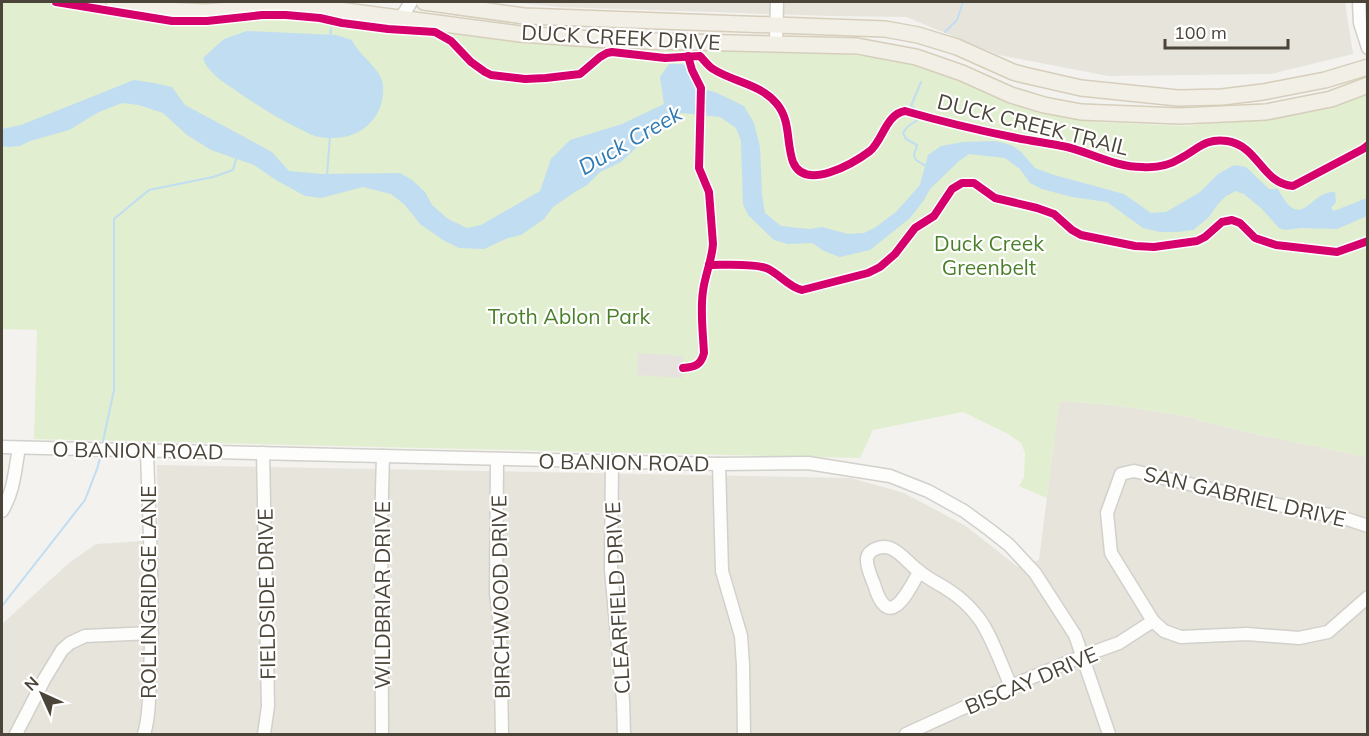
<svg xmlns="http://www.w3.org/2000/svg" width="1369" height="736" font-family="Mulish,sans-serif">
<rect width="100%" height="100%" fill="#f4f2ee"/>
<!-- residential -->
<g fill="#e7e4dc">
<polygon points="508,2 1345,2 1353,54 1271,74 1108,76 999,55 906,17 832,16 559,7"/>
<polygon points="1066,401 1113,405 1198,418 1197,420 1255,434 1367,457 1367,734 2,734 2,624 69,563 96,544 158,540 157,465 851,478 904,493 966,526 1018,567 1039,560 1059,402"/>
</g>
<!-- green -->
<polygon fill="#e1eecf" points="2,2 106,2 277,12 806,51 894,59 1098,122 1187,126 1336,106 1367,94 1367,457 1255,434 1197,420 1197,418 1113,405 1066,401 1059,403 1047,498 1019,486 1024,477 1025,453 1021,443 1008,434 963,412 873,430 860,458 34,439 37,330 2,329"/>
<!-- parking -->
<polygon fill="#e6e3df" points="638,353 684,356 682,378 637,375"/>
<!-- water -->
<g fill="#c0ddf1">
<path d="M 247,31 L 336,35 L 352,40 C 358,55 381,68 383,85 C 384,99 380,113 370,123 C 357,137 337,140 319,137 C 313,136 308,133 302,130 C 278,119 257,105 235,90 C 228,85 219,80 213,73 C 208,69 205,64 203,58 L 224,39 Z"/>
<path d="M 669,64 L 682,64 L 692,70 L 696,88 L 715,92 L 744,106 L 754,123 L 760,147 L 762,195 L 765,213 L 781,226 L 809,229 L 822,227 L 848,234 L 864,233 L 876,227 L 896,212 L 920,185 L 928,155 L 941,146 L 963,142 L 995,141 L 1011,145 L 1021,152 L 1035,168 L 1054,175 L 1124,194 L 1151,213 L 1166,212 L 1200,192 L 1218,174 L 1234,165 L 1246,167 L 1269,189 L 1278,189 C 1302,235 1309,190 1335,192 L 1336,202 L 1331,208 L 1334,211 L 1367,198 L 1367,216 L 1337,229 L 1301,228 L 1285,230 L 1279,228 L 1262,209 L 1244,194 L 1236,191 L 1226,196 L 1218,204 L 1208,218 L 1193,230 L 1177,232 L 1160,232 L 1143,228 L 1107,202 L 1072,197 L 1042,189 L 1030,183 L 1020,169 L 1005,158 L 969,154 L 959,161 L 930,189 L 924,200 L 910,218 L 870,250 L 840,257 L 824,251 L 812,243 L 788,244 L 774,240 L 748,215 L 743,204 L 741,141 L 736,128 L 720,117 L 681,113 L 653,132 L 621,162 L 600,172 L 587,185 L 575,192 L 553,207 L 544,219 L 521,235 L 508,238 L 484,249 L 459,248 L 443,240 L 420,224 L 405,205 L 391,194 L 363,187 L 321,198 L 305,196 L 276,180 L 254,165 L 211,150 L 187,135 L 163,113 L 139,105 L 122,103 L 99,112 L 69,130 L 30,141 L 20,146 L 9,147 L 2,146 L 2,129 L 21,125 L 134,80 L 154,83 L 172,87 L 185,105 L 272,152 L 289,171 L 322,174 L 400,173 L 412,180 L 425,192 L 432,205 L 448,219 L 467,228 L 481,225 L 540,191 L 551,159 L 570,140 L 622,124 L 664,104 L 660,77 Z"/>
</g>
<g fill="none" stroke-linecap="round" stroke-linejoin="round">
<!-- stream -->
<g stroke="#c0ddf1" stroke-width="2">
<polyline points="945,32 957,20 963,2"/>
<polyline points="330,38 331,29"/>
<polyline points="921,82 911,106 919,112 919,119 907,127 903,133 906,139 917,145 914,155 916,160 926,166"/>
<polyline points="327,175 330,136"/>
<polyline points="102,446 114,390 114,219 149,190 213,177 233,170 236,159"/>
<polyline points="2,606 85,500 97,469 101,455"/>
</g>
<defs>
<g id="minor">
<polyline points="1359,2 1360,23 1368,48"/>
<polyline points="401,18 411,2"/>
<polyline points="776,43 777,2"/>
<polyline points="2,447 719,464 808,463 890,476 928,491 964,511 990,530 1009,545 1035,573 1075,635 1109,734"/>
<polyline points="263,453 268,706 264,734"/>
<polyline points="497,459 496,593 500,626 502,734"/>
<polyline points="612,461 611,570 623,701 624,734"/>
<polyline points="719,464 722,571 741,636 743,665 744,734"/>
<path d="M 2,511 C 14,492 15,469 19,448"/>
<polyline points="1368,526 1338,516 1309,512 1134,471 1121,474 1107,513 1111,553 1153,621 1164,631 1181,637 1247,634 1299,638 1328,632 1368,597"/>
<path d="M 919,572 C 907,594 888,633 874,584 C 871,577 866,566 867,558 C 869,549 882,545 890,548 C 901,552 909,564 919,571 C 928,579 940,584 950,591 C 959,597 970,607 977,616 C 990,631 1002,667 1011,686"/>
<polyline points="16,734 45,678 62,650 70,643 85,636 152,633"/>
<path d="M 144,734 C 150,716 149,690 150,671 C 154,597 149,523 147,450"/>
<polyline points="382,734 381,526 383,456"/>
<polyline points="906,734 1011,686 1083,656 1119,643 1153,621"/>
</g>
<g id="major">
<polyline points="114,2 160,10 205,12 260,8 323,8 520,34 607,40 857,46 916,57 962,73 1011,95 1044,105 1081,112 1180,116 1266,112 1331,99 1368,85"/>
<polyline points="424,2 524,16 885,29 918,35 957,47 1013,72 1024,75 1081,88 1178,98 1222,97 1263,92 1325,80 1368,67"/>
</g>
</defs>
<!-- minor casing -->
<use href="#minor" stroke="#d2d0cb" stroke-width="15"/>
<!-- major casing -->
<use href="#major" stroke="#d6cebb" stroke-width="18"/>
<!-- minor -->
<use href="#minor" stroke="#fdfdfc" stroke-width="12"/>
<!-- major -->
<use href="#major" stroke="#f2efe6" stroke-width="15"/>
<defs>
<g id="cycleway">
<path d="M 56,2 L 172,21 L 207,21 L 262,15 L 286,15 L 320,18 L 342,23 L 388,29 L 435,32 L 451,41 L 471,62 L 485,72 L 491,75 L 525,79 L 546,78 L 580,74 L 600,57 L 607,53 L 612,52 L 665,58 L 700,56 C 704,60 708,66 713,69 C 733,82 761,84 777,104 C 791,121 786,143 793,162 C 805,192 854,163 870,151 C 883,140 886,114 905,111 C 940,121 977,130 1012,137 C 1030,141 1049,143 1067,147 C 1091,153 1116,167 1142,167 C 1155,168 1170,165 1181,158 C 1198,149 1205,138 1227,141 C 1259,146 1261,183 1293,186 L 1363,149 L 1368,145"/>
<path d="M 709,265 C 724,265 752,263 766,268 C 779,273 788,287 802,290 L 868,273 L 880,267 L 895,254 L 915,228 L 934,216 L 952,189 L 962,183 L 974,183 L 995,198 L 1037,208 L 1054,214 L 1072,230 L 1081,235 L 1135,246 L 1154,247 L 1197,241 L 1205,237 L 1222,222 L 1232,220 L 1240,223 L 1255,238 L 1276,245 L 1337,252 L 1368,241"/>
<path d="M 683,368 C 695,367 701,365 704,353 C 703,333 700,311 703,291 C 705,275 712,260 713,244 L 709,192 L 699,168 L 701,88 L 692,70 L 688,56"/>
</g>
</defs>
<!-- cycleway casing -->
<use href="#cycleway" stroke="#fff" stroke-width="11"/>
<!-- cycleway -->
<use href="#cycleway" stroke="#d6006c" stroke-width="8"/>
</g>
<g text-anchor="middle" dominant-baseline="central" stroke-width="4.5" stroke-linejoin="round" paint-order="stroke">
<!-- street labels -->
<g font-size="21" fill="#4b4439" stroke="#fff">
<text transform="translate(621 37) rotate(3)">DUCK CREEK DRIVE</text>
<text transform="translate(1033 124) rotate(14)">DUCK CREEK TRAIL</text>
<text transform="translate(138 450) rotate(1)">O BANION ROAD</text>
<text transform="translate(624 462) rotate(1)">O BANION ROAD</text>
<text transform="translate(1245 496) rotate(13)">SAN GABRIEL DRIVE</text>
<text transform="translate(148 592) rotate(-90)">ROLLINGRIDGE LANE</text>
<text transform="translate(266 594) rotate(-91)">FIELDSIDE DRIVE</text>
<text transform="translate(382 595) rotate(-90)">WILDBRIAR DRIVE</text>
<text transform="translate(500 597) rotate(-91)">BIRCHWOOD DRIVE</text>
<text transform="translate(617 598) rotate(-93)">CLEARFIELD DRIVE</text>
<text transform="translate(1031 680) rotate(-23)">BISCAY DRIVE</text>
</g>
<!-- park labels -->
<g font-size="21" fill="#4a7f2a" stroke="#fff">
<text x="989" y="243">Duck Creek<tspan x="989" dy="24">Greenbelt</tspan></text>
<text x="569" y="316">Troth Ablon Park</text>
</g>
<!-- water labels -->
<g font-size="22" font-style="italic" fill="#2e7ab2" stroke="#fff">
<text transform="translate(630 140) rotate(-30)">Duck Creek</text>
</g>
</g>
<!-- border -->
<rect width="1369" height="736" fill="none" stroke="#4b4439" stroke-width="6"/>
<!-- north arrow -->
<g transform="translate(42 694) rotate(315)" stroke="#ffffff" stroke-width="4.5" paint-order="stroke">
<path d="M0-4.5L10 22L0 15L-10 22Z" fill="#4b4439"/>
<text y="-9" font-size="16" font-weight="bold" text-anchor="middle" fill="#4b4439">N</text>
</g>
<!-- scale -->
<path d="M1165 39v9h123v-9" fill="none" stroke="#4b4439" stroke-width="3"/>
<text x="1174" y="39" font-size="18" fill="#4b4439" stroke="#ffffff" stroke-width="4.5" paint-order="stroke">100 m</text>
</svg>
